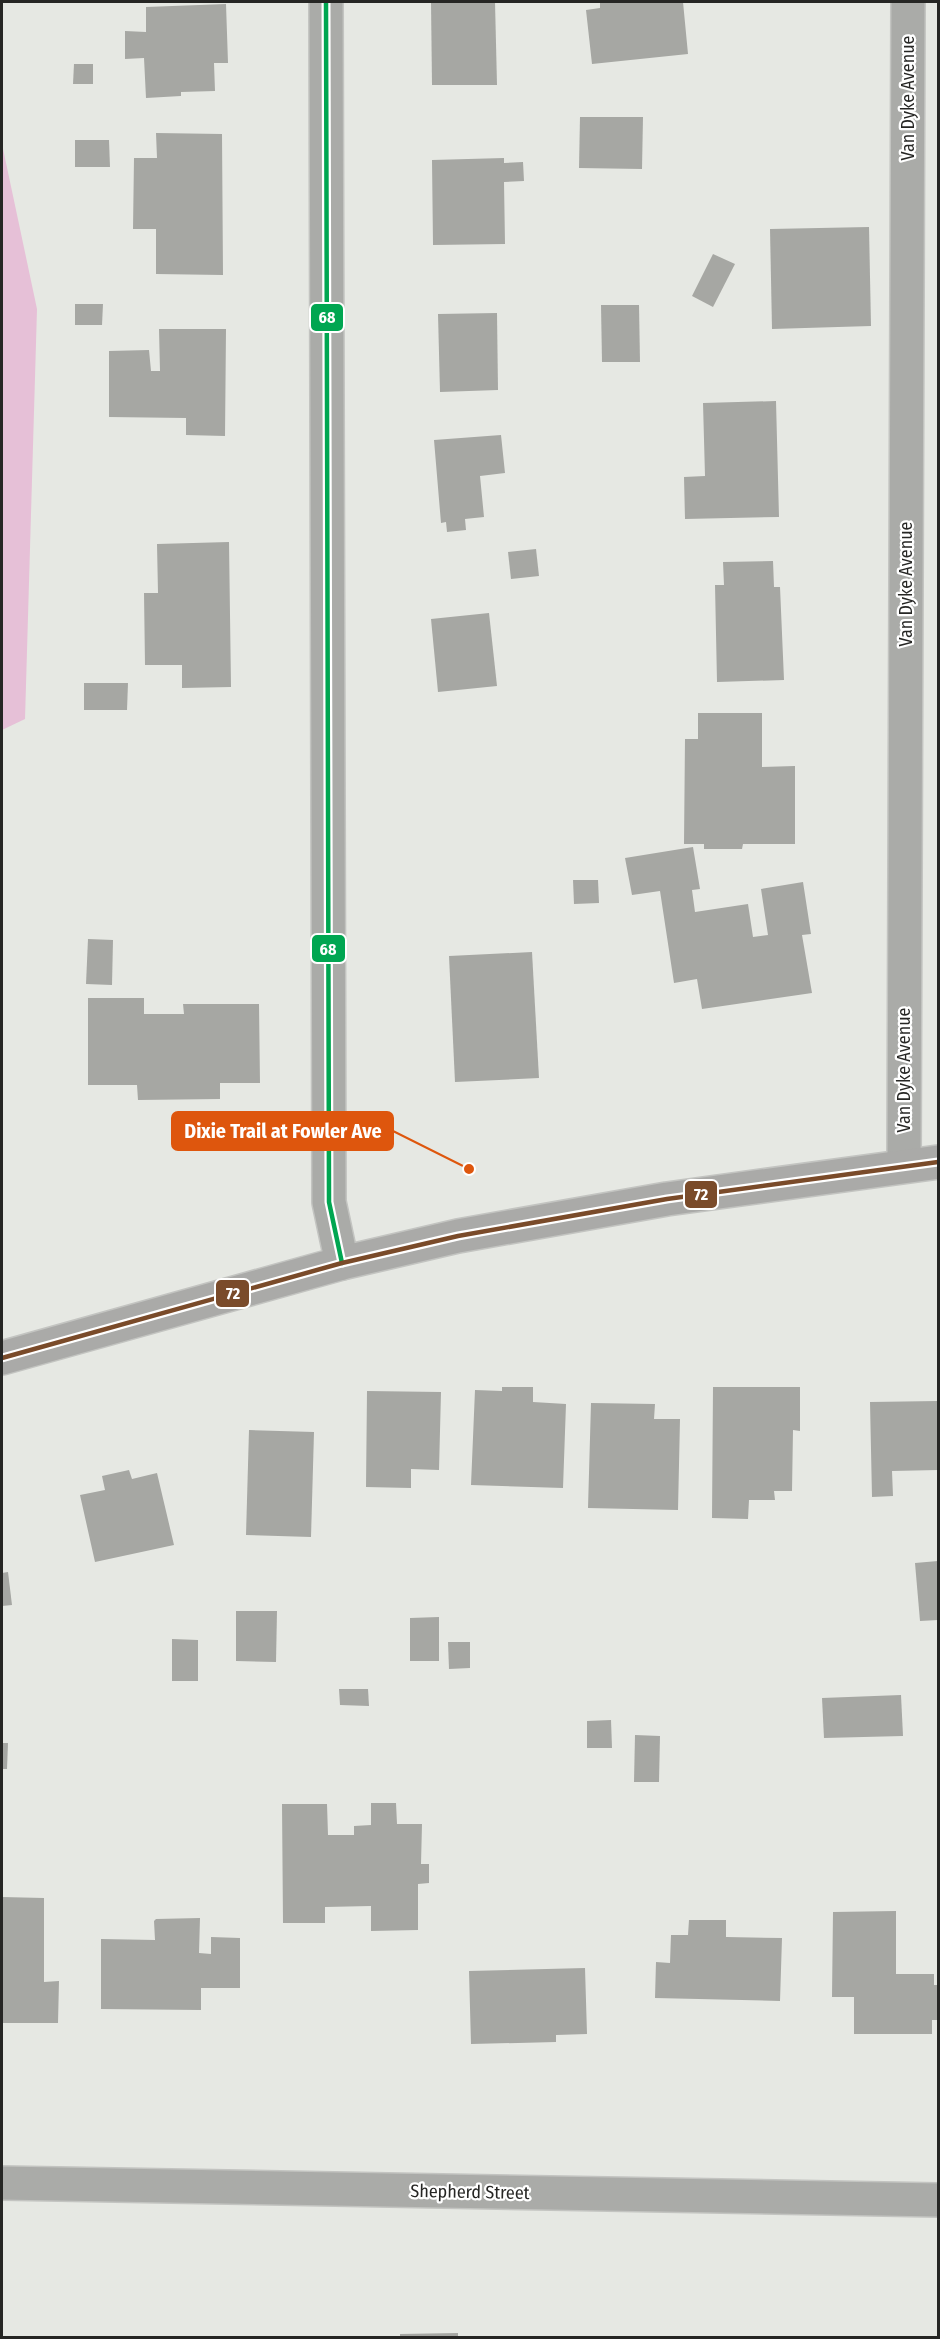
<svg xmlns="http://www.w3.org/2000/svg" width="940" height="2339" font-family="'Fira Sans Condensed',sans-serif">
<rect width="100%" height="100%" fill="#e6e8e3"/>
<!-- forest -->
<polygon fill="#e6c0d7" points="2,144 37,309 25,719 2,730"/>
<!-- building -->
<g fill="#a6a7a3">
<polygon points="431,2 495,2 497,85 432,85"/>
<polygon points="600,2 683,2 688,54 592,64 586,10 600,8"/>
<polygon points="226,4 228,63 214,63 215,91 181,92 181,96 146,98 144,58 125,59 125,31 146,32 146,7"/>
<polygon points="74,64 93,64 93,84 73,84"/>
<polygon points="580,117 643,117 642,169 579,168"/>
<polygon points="156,133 222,134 223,275 156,274 156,229 133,229 134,158 157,158"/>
<polygon points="75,140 109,140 110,167 75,167"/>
<polygon points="504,158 504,163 523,162 524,181 504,182 505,244 433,245 432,160"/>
<polygon points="869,227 871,326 772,329 770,229"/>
<polygon points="713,254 735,264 713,307 692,296"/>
<polygon points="75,304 103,304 102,325 75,325"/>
<polygon points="601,305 639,305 640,362 602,362"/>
<polygon points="497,313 498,390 440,392 438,314"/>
<polygon points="159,329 226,329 225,436 186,435 186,418 109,417 109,351 149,350 151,371 160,371"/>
<polygon points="776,401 779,517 685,519 684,477 705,476 703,403"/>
<polygon points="501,435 505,473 480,476 484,517 465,519 466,530 447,532 446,522 441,523 434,440"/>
<polygon points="229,542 231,687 182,688 182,665 145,665 144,593 158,593 157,544"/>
<polygon points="536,549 539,576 511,579 508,552"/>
<polygon points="773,561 774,587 780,587 784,680 717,682 715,585 724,585 723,562"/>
<polygon points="489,613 497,686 438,692 431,619"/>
<polygon points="84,683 128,683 127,710 84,710"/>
<polygon points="698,713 762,713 762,767 795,766 795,844 743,844 742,849 704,849 704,844 684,844 685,739 698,739"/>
<polygon points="693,847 700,889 692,890 695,912 748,904 753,937 768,935 761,889 803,882 811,934 802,935 812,993 702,1009 697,979 674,983 660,891 632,895 625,858"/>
<polygon points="573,880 598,880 599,903 574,904"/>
<polygon points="88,939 113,940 112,985 86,984"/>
<polygon points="532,952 539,1078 455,1082 449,956"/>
<polygon points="88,998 144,998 144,1014 184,1014 183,1004 259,1004 260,1083 220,1083 220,1099 138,1100 137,1085 88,1085"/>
<polygon points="502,1387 533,1387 533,1402 566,1404 563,1488 471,1485 475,1390 502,1391"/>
<polygon points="713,1387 800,1387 800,1431 793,1430 792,1491 774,1491 775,1500 749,1500 748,1519 712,1518"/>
<polygon points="367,1391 441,1392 439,1470 411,1469 411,1488 366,1487"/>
<polygon points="938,1401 938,1470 892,1471 893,1496 872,1497 870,1402"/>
<polygon points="591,1403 655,1404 654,1419 680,1419 678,1510 588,1508"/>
<polygon points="249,1430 314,1432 311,1537 246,1535"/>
<polygon points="129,1470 132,1479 157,1473 174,1545 95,1562 80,1495 105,1490 102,1476"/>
<polygon points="938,1561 938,1620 920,1621 915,1563"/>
<polygon points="8,1572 12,1605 2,1606 2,1573"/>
<polygon points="236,1611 277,1611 276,1662 236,1661"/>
<polygon points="439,1617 439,1661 410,1661 410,1618"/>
<polygon points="172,1639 198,1640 198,1681 172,1681"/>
<polygon points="448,1642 470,1642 470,1668 449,1669"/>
<polygon points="339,1689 368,1689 369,1706 340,1705"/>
<polygon points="901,1695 903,1736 824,1738 822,1698"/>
<polygon points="611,1720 612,1748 587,1748 587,1721"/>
<polygon points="635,1735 660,1736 659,1782 634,1782"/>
<polygon points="2,1743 8,1743 7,1769 2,1769"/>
<polygon points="371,1803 396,1803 397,1824 422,1824 421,1864 429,1864 429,1883 418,1884 418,1930 371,1931 371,1906 325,1907 325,1923 283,1923 282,1804 327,1804 328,1835 354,1835 354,1826 371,1825"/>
<polygon points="2,1897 44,1898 44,1982 59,1981 58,2023 2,2023"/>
<polygon points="896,1911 896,1974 934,1974 934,1985 938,1985 938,2020 932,2020 932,2034 854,2034 854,1997 832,1997 833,1912"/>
<polygon points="200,1918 199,1953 211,1954 211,1937 240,1938 240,1988 201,1988 201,2010 101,2009 101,1939 155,1940 154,1921 156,1919"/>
<polygon points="689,1920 726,1920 726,1937 782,1938 780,2001 655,1998 656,1962 670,1963 671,1935 688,1935"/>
<polygon points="585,1968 587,2034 556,2035 556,2042 471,2044 469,1971"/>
<polygon points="458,2333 458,2338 400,2338 400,2334"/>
</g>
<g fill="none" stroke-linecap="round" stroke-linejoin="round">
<defs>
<g id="minor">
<polyline points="326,2 329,1202 342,1263"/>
<polyline points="904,1166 908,2"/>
<polyline points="2,2183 938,2200"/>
</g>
<polyline id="secondary" points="2,1358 342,1263 458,1236 667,1199 938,1162"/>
</defs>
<!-- minor casing -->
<use href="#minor" stroke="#c3c4c1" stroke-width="36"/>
<!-- secondary casing -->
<use href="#secondary" stroke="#c3c4c1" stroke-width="36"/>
<!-- minor -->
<use href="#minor" stroke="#aaaba8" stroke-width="33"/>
<!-- secondary -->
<use href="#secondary" stroke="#aaaaa8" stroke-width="33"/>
<defs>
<polyline id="bus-1" points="326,2 329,1202 342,1263"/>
<polyline id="bus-2" points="2,1358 342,1263 458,1236 667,1199 938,1162"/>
</defs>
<!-- bus-1 casing -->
<use href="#bus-1" stroke="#fff" stroke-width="9"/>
<!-- bus-2 casing -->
<use href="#bus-2" stroke="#fff" stroke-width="9"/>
<!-- bus-1 -->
<use href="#bus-1" stroke="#00a651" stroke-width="4.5"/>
<!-- bus-2 -->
<use href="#bus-2" stroke="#7a4b2a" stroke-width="4.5"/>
</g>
<g text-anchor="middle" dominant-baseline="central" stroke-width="4.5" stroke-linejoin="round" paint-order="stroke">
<!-- street labels -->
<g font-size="18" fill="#262624" stroke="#fff">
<text transform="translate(908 98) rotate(-90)">Van Dyke Avenue</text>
<text transform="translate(906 584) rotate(-90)">Van Dyke Avenue</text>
<text transform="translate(904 1070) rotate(-90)">Van Dyke Avenue</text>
<text transform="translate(470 2192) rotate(1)">Shepherd Street</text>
</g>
</g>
<!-- callouts -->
<path fill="none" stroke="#de560d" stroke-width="2" d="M469 1169L393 1131"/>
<circle fill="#de560d" stroke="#fff" stroke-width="2" cx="469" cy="1169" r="6"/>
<rect fill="#de560d" stroke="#de560d" stroke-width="2" x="172" y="1112" width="221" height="38" rx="6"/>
<g font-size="20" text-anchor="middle" font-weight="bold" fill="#fff">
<text x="283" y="1138">Dixie Trail at Fowler Ave</text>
</g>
<g stroke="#fff" stroke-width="2">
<rect x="310" y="303" width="34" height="29" rx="6" fill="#00a651"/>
<rect x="311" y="934" width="35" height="29" rx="6" fill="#00a651"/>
<rect x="684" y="1180" width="34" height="29" rx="6" fill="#7a4b2a"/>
<rect x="215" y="1279" width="35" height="29" rx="6" fill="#7a4b2a"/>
</g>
<g font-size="16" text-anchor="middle" font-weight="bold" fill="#fff">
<text x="327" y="323">68</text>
<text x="328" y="955">68</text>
<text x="701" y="1200">72</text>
<text x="233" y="1299">72</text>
</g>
<!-- border -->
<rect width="940" height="2339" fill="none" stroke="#262624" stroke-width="6"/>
</svg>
